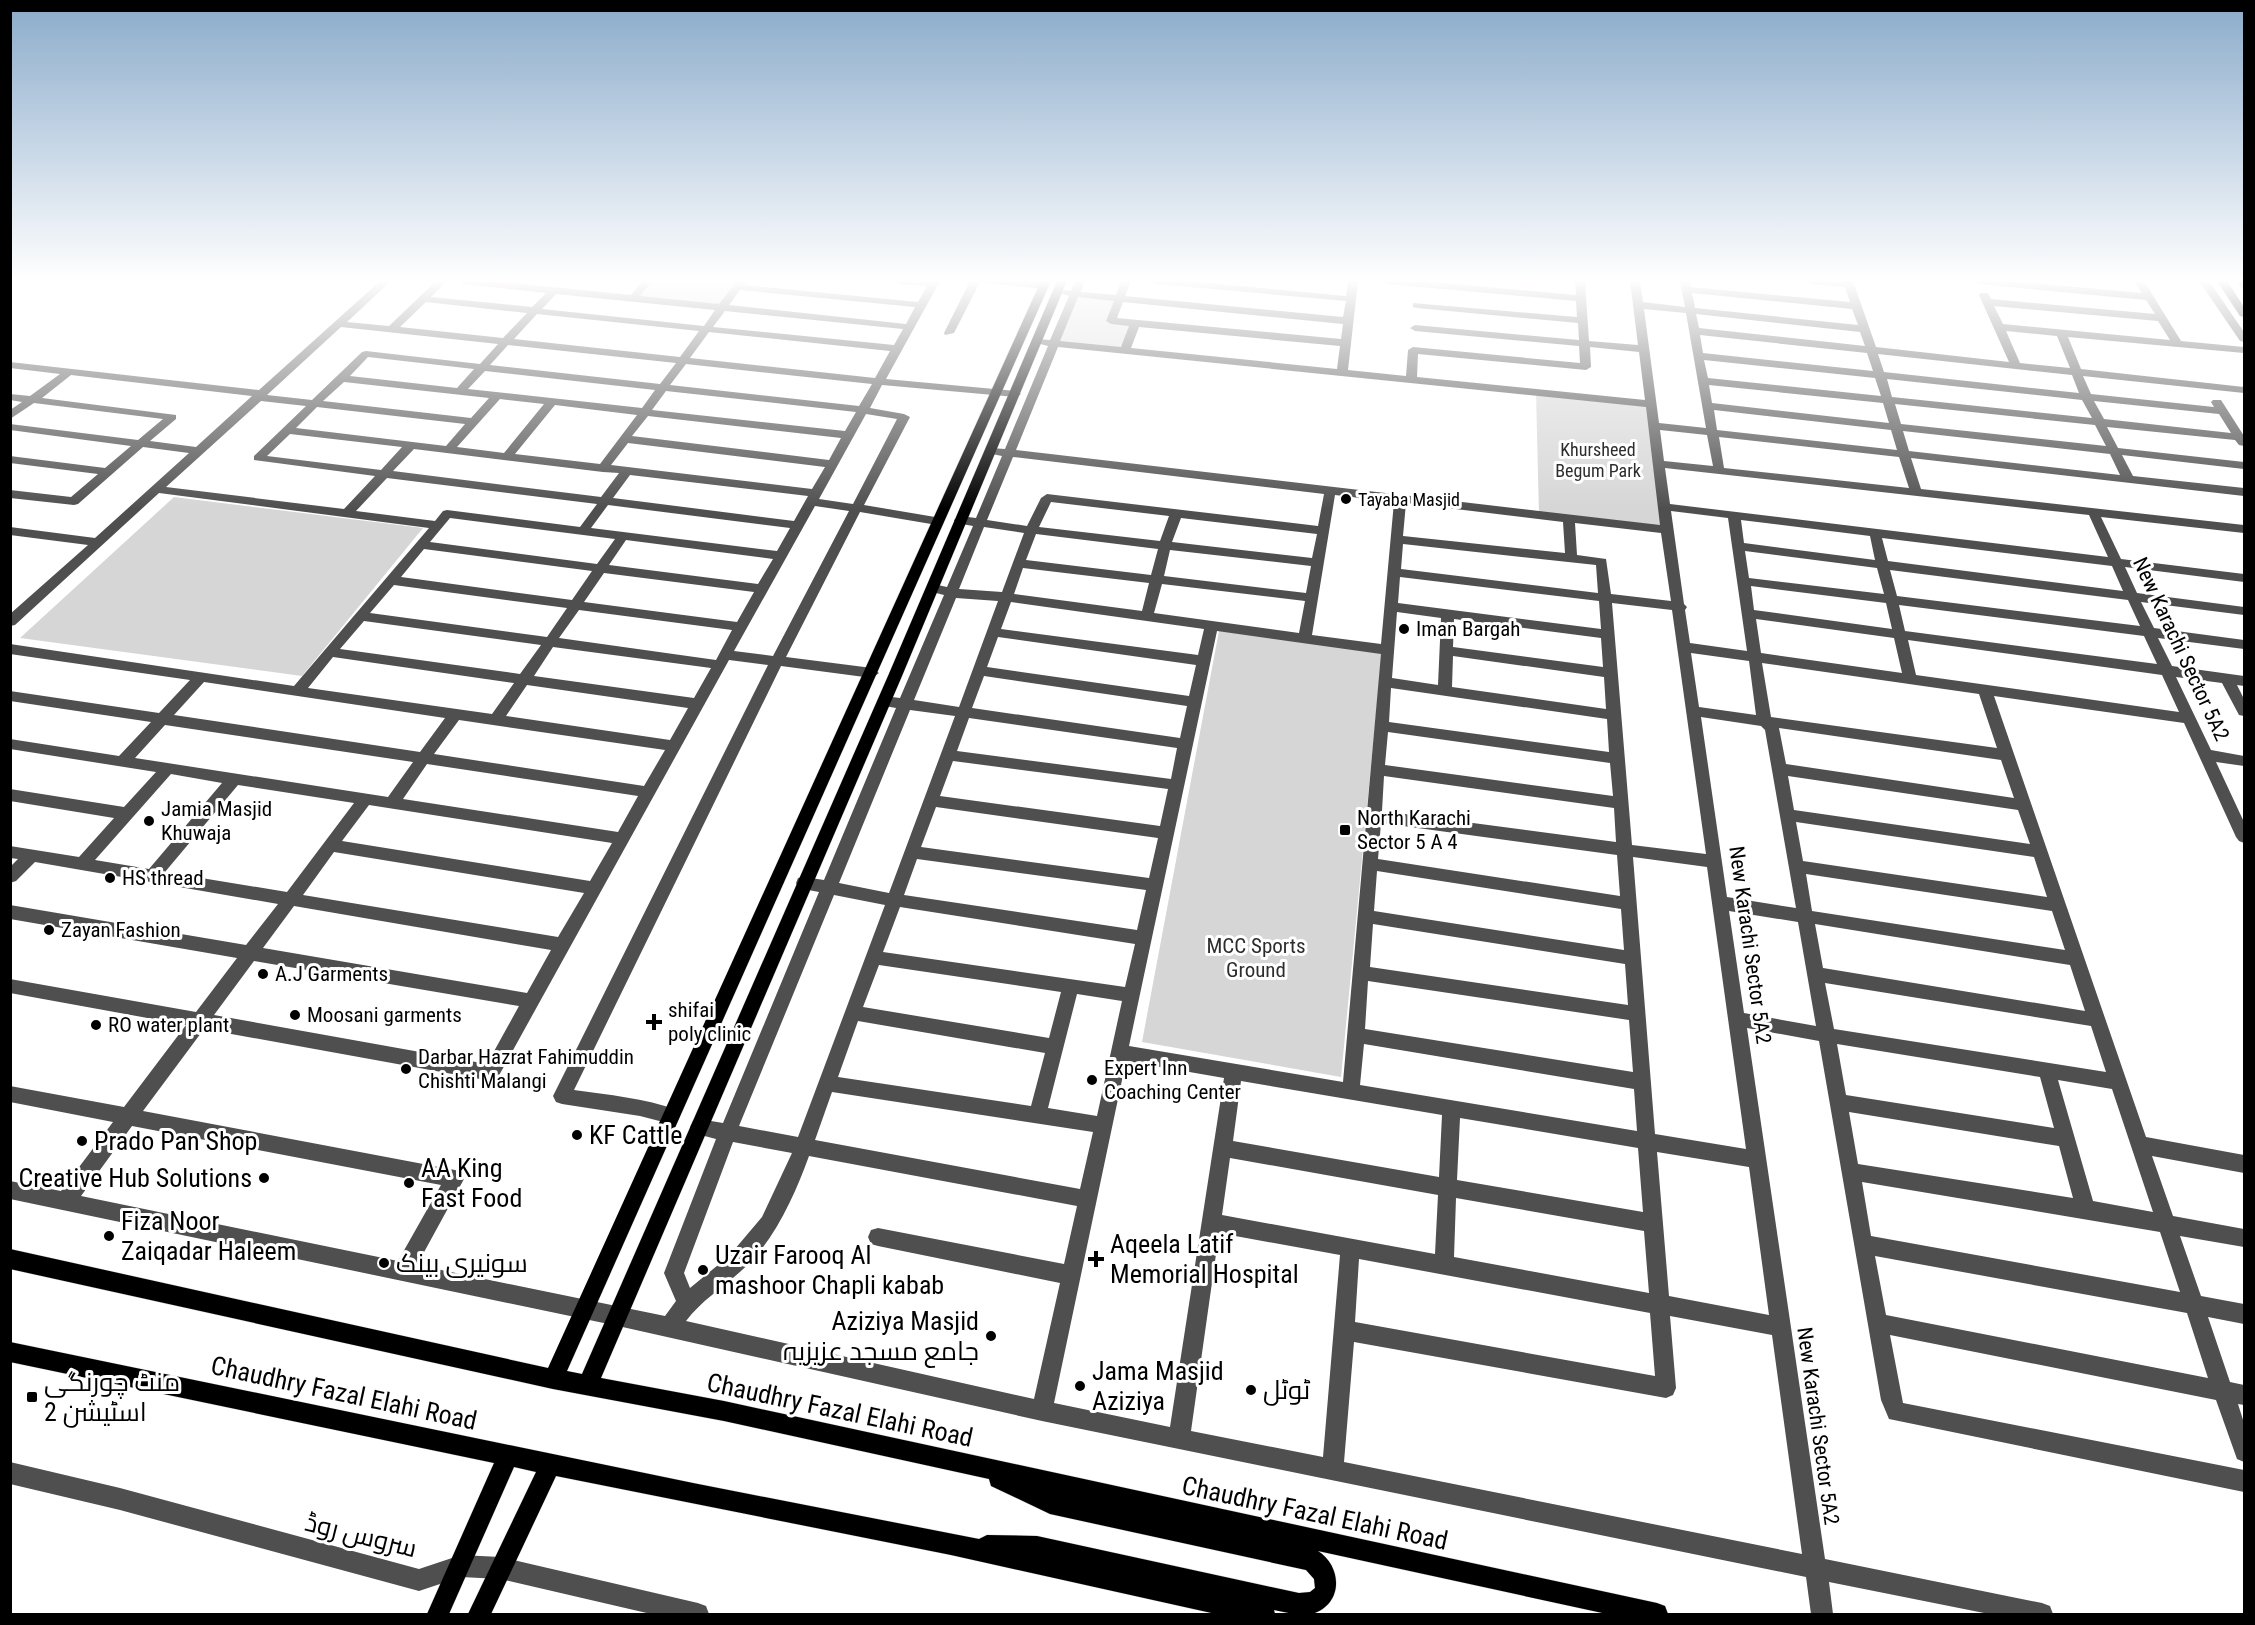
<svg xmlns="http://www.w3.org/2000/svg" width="2255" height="1625" font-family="'Roboto Condensed',Cairo,sans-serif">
<rect width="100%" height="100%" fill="#fff"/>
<!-- green -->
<g fill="#d6d6d6">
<polygon points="647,281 742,281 722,308 633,299"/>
<polygon points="1075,296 1117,300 1109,321 1133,325 1124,348 1056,342"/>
<polygon points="1536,392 1651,404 1667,530 1539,515"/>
<polygon points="174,497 423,528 302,676 20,638"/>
<polygon points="1219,631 1382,652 1341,1077 1142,1042"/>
</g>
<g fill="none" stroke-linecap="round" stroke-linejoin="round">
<defs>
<g id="major">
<path d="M 1041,281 L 1051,281 L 567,1371 L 582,1374 L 888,676 L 1057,281 L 1067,281 L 902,676 L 601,1378 L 724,1401 L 1657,1603 L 1665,1606 L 1668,1614 L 1607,1614 L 1318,1551 C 1343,1567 1343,1605 1312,1614 C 1300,1617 1286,1612 1274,1610 L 1275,1614 L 1216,1614 L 951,1555 L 556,1476 L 491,1614 L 468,1614 L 536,1472 L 514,1467 L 449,1614 L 427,1614 L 494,1463 L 10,1362 L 10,1342 L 693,1483 L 979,1539 L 987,1535 L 1037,1536 L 1299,1593 L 1310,1592 L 1315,1588 L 1314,1579 L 1306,1570 L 1050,1514 L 991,1486 L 989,1479 L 724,1421 L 553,1389 L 10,1269 L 10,1249 L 548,1368 Z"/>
<polygon points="2217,281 2227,281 2244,307 2244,317 2240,316"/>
<polygon points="2237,281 2244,281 2244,288 2241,287"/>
</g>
</defs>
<!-- major casing -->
<use href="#major" stroke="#dbdbdb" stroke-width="1"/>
<!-- minor -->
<g fill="#4f4f4f" fill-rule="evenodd">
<path d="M 380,281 L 391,281 L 347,322 L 389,326 L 436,281 L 447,281 L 431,297 L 532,307 L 546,293 L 463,284 L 458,281 L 493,281 L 631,295 L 642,281 L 652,281 L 640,296 L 719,304 L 737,281 L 747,281 L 744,285 L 918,302 L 927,286 L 899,284 L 894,281 L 940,281 L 886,379 L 1016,391 L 1021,394 L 1016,397 L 882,385 L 870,408 L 904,414 L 910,417 L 864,505 L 941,518 L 943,521 L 937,525 L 860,512 L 786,657 L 872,668 L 879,673 L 872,678 L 781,666 L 574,1090 C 608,1095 645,1098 677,1110 L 680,1116 L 677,1122 L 671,1124 L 640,1116 L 562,1104 L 556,1102 L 553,1096 L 768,665 L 729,660 L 497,1079 L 491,1081 L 204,1029 L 143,1111 L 455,1170 L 462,1173 L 464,1179 L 417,1265 L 665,1316 L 676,1301 L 664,1273 L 716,1139 L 693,1133 L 690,1127 L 693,1121 L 699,1119 L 723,1123 L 819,892 L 798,888 L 796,883 L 798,878 L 804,877 L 824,880 L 896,708 L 879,705 L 877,701 L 884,696 L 900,698 L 944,595 L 928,591 L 927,588 L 933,584 L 947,587 L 973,526 L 956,523 L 954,520 L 960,516 L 976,518 L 1002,456 L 987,453 L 985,451 L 991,448 L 1005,449 L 1048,346 L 1033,342 L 1038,339 L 1050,340 L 1069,296 L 1060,293 L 1065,290 L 1071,291 L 1075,281 L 1085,281 L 1081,292 L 1116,295 L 1121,281 L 1131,281 L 1125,296 L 1343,317 L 1346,301 L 1157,284 L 1152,281 L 1190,281 L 1346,296 L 1348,281 L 1358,281 L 1348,370 L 1406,376 L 1408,350 L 1413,347 L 1580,363 L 1579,346 L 1415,331 L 1410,328 L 1415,325 L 1579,340 L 1578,323 L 1417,308 L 1413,307 L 1413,303 L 1577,317 L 1576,301 L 1387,284 L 1382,281 L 1422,281 L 1576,295 L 1575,281 L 1585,281 L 1589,341 L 1638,345 L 1630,281 L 1640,281 L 1643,302 L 1685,307 L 1680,281 L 1690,281 L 1691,287 L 1850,302 L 1845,287 L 1811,284 L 1806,281 L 1853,281 L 1876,347 L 2009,362 L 1979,295 L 1980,293 L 1988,293 L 1991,299 L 2155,314 L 2146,300 L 1978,284 L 1973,281 L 2011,281 L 2142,293 L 2134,281 L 2144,281 L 2181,341 L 2244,347 L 2244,353 L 2068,337 L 2081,369 L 2244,387 L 2244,393 L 2083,376 L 2091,394 L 2214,407 L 2211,402 L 2213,400 L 2221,400 L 2244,436 L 2244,446 L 2239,445 L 2235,440 L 2107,427 L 2118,448 L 2244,462 L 2244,469 L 2122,455 L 2133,476 L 2244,488 L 2244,496 L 1911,458 L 1921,489 L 2244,525 L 2244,533 L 2101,517 L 2121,559 L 2244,574 L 2244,582 L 2125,567 L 2137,593 L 2244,607 L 2244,615 L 2141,602 L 2154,628 L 2244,640 L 2244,649 L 2158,638 L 2172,666 L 2244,676 L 2244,686 L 2237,685 L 2244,699 L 2244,716 L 2239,715 L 2222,683 L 2176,677 L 2211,750 L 2244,756 L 2244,766 L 2216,762 L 2244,822 L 2244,843 L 2239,841 L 2236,837 L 2184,723 L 1994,696 L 2146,1137 L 2244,1155 L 2244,1173 L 2152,1156 L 2173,1216 L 2244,1229 L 2244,1247 L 2180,1236 L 2201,1296 L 2244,1304 L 2244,1324 L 2208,1317 L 2230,1382 L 2244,1385 L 2244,1405 L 2238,1404 L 2244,1423 L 2244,1462 L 2237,1459 L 2216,1400 L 1890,1335 L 1903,1403 L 2244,1470 L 2244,1492 L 1889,1419 L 1881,1400 L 1819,1041 L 1747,1028 L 1825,1559 L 2042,1603 L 2050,1606 L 2053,1614 L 1989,1614 L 1829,1582 L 1833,1614 L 1811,1614 L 1806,1577 L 1042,1421 L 618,1326 L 10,1199 L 10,1181 L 61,1191 L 113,1122 L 10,1102 L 10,1086 L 124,1107 L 186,1025 L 10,993 L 10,979 L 196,1012 L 237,958 L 10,919 L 10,905 L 246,945 L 278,904 L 35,862 L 16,881 L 10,883 L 10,867 L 18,859 L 10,858 L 10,846 L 79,857 L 114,818 L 10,801 L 10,789 L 124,807 L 156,772 L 10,749 L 10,739 L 119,756 L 151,722 L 10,701 L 10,691 L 159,713 L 190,680 L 10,654 L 10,644 L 294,686 L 429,528 L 159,493 L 15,625 L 10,626 L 10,614 L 88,545 L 10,535 L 10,527 L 95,538 L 189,453 L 143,447 L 78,504 L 74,505 L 10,498 L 10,490 L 71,497 L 98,474 L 10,463 L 10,456 L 105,468 L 131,446 L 10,430 L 10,424 L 138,440 L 163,419 L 34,403 L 10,419 L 10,410 L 22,402 L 10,400 L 10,394 L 30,396 L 60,374 L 10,368 L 10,362 L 259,390 ZM 740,290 L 915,307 L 906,324 L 729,305 ZM 1692,293 L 1852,309 L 1858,325 L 1695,308 ZM 556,294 L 715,310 L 704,326 L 542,309 ZM 1078,297 L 1114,301 L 1106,321 L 1111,324 L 1129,326 L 1121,347 L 1060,341 ZM 426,302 L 527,313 L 503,338 L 400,327 ZM 1123,302 L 1343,324 L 1341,339 L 1117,318 ZM 1994,306 L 2158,321 L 2170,340 L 2003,324 ZM 1644,309 L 1686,313 L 1706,428 L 1659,423 ZM 725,311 L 903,329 L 894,345 L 713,327 ZM 537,314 L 699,331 L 680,357 L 514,339 ZM 1696,314 L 1860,332 L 1865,346 L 1699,328 ZM 341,327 L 498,344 L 480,364 L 366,351 L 362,352 L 312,400 L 267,395 ZM 1139,327 L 1340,346 L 1337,369 L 1131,348 ZM 2006,331 L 2057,336 L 2070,368 L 2020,363 ZM 709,332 L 890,351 L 875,378 L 690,358 ZM 1700,335 L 1867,353 L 1873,371 L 1703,353 ZM 508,345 L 676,363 L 660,384 L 490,365 ZM 1058,347 L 1646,407 L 1660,525 L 1016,450 ZM 1590,347 L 1639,352 L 1645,400 L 1417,377 L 1418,354 L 1586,370 L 1591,367 ZM 1878,354 L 2072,375 L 2079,393 L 1884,372 ZM 368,357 L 474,369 L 457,388 L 350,376 ZM 1704,360 L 1875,378 L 1881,396 L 1708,378 ZM 686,364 L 872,384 L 859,406 L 670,385 ZM 485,371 L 655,390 L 642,408 L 468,389 ZM 71,375 L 252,396 L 196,447 L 150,441 L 176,419 L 176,415 L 42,398 ZM 1887,379 L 2082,400 L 2092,418 L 1892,397 ZM 344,382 L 489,398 L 471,418 L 323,401 ZM 1709,385 L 1883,403 L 1889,423 L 1712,403 ZM 666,391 L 856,412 L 845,431 L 652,410 ZM 500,399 L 544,404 L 504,453 L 457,447 ZM 261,401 L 306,406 L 254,456 L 254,460 L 375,476 L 344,509 L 166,487 ZM 2094,401 L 2219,414 L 2231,433 L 2104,419 ZM 1895,404 L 2095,425 L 2106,446 L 1901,424 ZM 555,405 L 637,415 L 600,464 L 515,454 ZM 317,407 L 465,424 L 446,446 L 296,428 ZM 1714,410 L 1891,430 L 1897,450 L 1717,430 ZM 866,414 L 897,419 L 853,504 L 819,499 ZM 648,416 L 841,438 L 829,460 L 632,436 ZM 1660,430 L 1707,435 L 1713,466 L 1664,461 ZM 1903,431 L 2110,454 L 2120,475 L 1909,451 ZM 290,434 L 402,447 L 381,470 L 267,456 ZM 1719,437 L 1899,457 L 1909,488 L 1724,468 ZM 628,443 L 825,467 L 812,489 L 611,465 ZM 414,449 L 603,472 L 619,473 L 601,497 L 393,471 ZM 1013,457 L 1324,494 L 1318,526 L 1047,494 L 1041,498 L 1027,526 L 987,520 ZM 1665,468 L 2089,515 L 2108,557 L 1670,504 ZM 630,475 L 808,496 L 794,521 L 613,498 ZM 387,478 L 597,504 L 580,527 L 447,510 L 443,511 L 435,521 L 356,511 ZM 1335,495 L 1394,502 L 1381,644 L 1312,635 ZM 1051,502 L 1169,516 L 1160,541 L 1039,527 ZM 1406,503 L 1563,522 L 1565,553 L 1403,536 ZM 608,505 L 790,528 L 777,551 L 591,528 ZM 815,506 L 849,511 L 773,656 L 734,651 ZM 1671,511 L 1728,518 L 1747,651 L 1690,643 L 1685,610 L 1687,607 L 1684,604 ZM 450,518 L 615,539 L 597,564 L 430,542 ZM 1181,518 L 1317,534 L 1312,558 L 1172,542 ZM 1741,520 L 1870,536 L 1875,560 L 1744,543 ZM 1575,523 L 1661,533 L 1671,601 L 1611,594 L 1606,559 L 1577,555 ZM 984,527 L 1024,533 L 1002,592 L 959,589 ZM 1036,534 L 1158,549 L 1151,575 L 1026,560 ZM 1882,538 L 2112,566 L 2123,591 L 1888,561 ZM 626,540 L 773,559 L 758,584 L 609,565 ZM 1403,544 L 1596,565 L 1598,593 L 1401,569 ZM 424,549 L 592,571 L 572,600 L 401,577 ZM 1170,550 L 1311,566 L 1306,593 L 1164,576 ZM 1745,551 L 1877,568 L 1884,594 L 1749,578 ZM 1023,568 L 1149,583 L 1142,611 L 1014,594 ZM 1890,570 L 2128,600 L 2140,626 L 1897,596 ZM 604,573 L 754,592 L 737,622 L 584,602 ZM 1400,577 L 1599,601 L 1601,629 L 1398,603 ZM 1162,584 L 1305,601 L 1299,633 L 1154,613 ZM 394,585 L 567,608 L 547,637 L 370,613 ZM 1751,586 L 1886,603 L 1892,629 L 1754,610 ZM 956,598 L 998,601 L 959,707 L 914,700 ZM 1011,602 L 1204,629 L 1198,655 L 1001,629 ZM 1612,603 L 1672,610 L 1706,854 L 1632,845 ZM 1899,605 L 2144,636 L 2157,664 L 1905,631 ZM 579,610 L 732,630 L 716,660 L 559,638 ZM 1397,612 L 1441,618 L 1438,685 L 1392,678 ZM 1454,619 L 1601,638 L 1603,667 L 1453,647 ZM 1756,619 L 1894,638 L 1902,673 L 1761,653 ZM 364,621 L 541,645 L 520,674 L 340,649 ZM 1217,631 L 1381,654 L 1343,1082 L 1129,1046 ZM 998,637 L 1196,665 L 1189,696 L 987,667 ZM 1908,640 L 2162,675 L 2179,712 L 1916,675 ZM 553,647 L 711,668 L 694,698 L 534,676 ZM 1691,653 L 1749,661 L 1756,715 L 1699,707 ZM 1453,656 L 1604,677 L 1606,709 L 1452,687 ZM 333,657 L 514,683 L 492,714 L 308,688 ZM 1762,663 L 1979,694 L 1997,748 L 1771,717 ZM 984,676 L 1187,706 L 1180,738 L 972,708 ZM 204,682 L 445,718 L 420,752 L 174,715 ZM 527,685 L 688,708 L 670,740 L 506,716 ZM 1391,688 L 1607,719 L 1609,752 L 1389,722 ZM 910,710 L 955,716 L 889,893 L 839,883 ZM 1701,717 L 1761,726 L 1765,730 L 1796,908 L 1727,897 ZM 969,718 L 1177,748 L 1171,779 L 957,751 ZM 459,720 L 665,750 L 644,786 L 434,754 ZM 165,725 L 413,762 L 388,797 L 135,758 ZM 1779,728 L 2001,760 L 2014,798 L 1786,764 ZM 1388,732 L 1610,763 L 1613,796 L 1385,765 ZM 953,761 L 1168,789 L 1160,826 L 940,796 ZM 427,764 L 638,796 L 618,832 L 403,799 ZM 171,774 L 222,783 L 149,869 L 95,860 ZM 1384,776 L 1614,808 L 1616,842 L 1382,811 ZM 1788,776 L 2018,810 L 2030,844 L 1794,810 ZM 238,785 L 354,803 L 287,892 L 165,872 ZM 369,805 L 612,843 L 590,881 L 342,841 ZM 936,807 L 1158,838 L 1149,878 L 921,847 ZM 1796,822 L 2034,857 L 2047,897 L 1803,861 ZM 1381,823 L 1617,855 L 1620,896 L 1378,859 ZM 334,852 L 584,893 L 558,937 L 303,895 ZM 1633,857 L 1707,867 L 1746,1149 L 1655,1134 ZM 917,859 L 1146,890 L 1137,930 L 904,895 ZM 1377,871 L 1621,909 L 1624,950 L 1374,911 ZM 1806,874 L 2052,911 L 2065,950 L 1812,911 ZM 834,895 L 885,905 L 798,1137 L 739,1126 ZM 294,906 L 551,950 L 527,993 L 263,948 ZM 900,907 L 1135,944 L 1125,987 L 883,952 ZM 1729,911 L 1798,922 L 1816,1026 L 1744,1013 ZM 1373,924 L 1625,964 L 1628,1005 L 1370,967 ZM 1815,924 L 2070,965 L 2085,1011 L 1823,968 ZM 254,961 L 519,1006 L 487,1064 L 214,1015 ZM 879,965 L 1061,992 L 1049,1038 L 863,1007 ZM 1368,981 L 1629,1020 L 1633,1072 L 1365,1029 ZM 1825,983 L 2091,1026 L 2106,1072 L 1834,1029 ZM 1077,994 L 1122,1001 L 1097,1116 L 1048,1108 ZM 858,1021 L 1045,1053 L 1031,1106 L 838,1077 ZM 1364,1044 L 1634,1089 L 1637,1131 L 1360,1085 ZM 1837,1044 L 2040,1077 L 2054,1128 L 1846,1095 ZM 1126,1061 L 1224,1078 L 1170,1427 L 1054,1403 ZM 2058,1080 L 2112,1089 L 2153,1212 L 2093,1201 ZM 1241,1081 L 1442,1115 L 1439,1177 L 1233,1141 ZM 832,1092 L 1093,1132 L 1080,1189 L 815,1140 ZM 1849,1112 L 2059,1146 L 2073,1198 L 1858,1164 ZM 1460,1118 L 1638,1148 L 1643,1212 L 1457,1180 ZM 132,1126 L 441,1185 L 398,1261 L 81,1196 ZM 733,1142 L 792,1153 L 762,1217 L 729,1256 L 690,1288 L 684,1273 ZM 1657,1152 L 1749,1167 L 1769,1315 L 1669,1296 ZM 809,1156 L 1077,1206 L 1064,1264 L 878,1228 L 871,1230 L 868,1237 L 871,1244 L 878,1246 L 1060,1283 L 1034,1399 L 686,1321 C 701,1301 722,1288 741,1271 C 774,1242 794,1197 809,1156 ZM 1230,1158 L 1438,1195 L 1435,1254 L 1222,1215 ZM 1862,1182 L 2160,1232 L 2180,1292 L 1871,1236 ZM 1456,1198 L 1644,1231 L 1649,1293 L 1454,1257 ZM 1219,1233 L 1340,1255 L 1323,1457 L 1191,1431 ZM 1875,1256 L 2187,1313 L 2208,1378 L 1886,1315 ZM 1359,1259 L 1650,1313 L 1655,1376 L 1355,1322 ZM 1670,1316 L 1772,1335 L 1802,1554 L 1344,1462 L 1354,1342 L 1666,1398 L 1673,1395 L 1676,1388 Z"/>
<path d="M 970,281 C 988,281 1035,276 1049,286 L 1044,289 L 980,282 L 954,333 L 945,335 L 944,333 Z"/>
<polygon points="2199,281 2209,281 2244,332 2244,342 2240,341"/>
<polygon points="10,1462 120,1488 419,1569 461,1555 500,1557 698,1603 706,1606 709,1614 651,1614 500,1579 461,1577 419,1591 120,1510 10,1484"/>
</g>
<!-- major -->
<use href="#major" fill="#000" fill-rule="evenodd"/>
</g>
<!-- sky -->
<linearGradient id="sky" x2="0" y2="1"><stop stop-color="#8aabca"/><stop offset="0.55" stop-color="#fff"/><stop offset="1" stop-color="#fff" stop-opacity="0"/></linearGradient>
<rect width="2255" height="509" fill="url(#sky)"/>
<!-- markers -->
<g fill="#000" stroke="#fff" stroke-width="2">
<circle cx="1346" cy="499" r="6"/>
<circle cx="1404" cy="629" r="6"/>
<circle cx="149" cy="821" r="6"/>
<rect x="1339" y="824" width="12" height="12" rx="3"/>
<circle cx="110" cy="878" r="6"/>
<circle cx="49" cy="930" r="6"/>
<circle cx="263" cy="974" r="6"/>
<circle cx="295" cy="1015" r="6"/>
<path d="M651 1013h6v6h6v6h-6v6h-6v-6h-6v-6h6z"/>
<circle cx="96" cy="1025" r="6"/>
<circle cx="406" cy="1069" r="6"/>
<circle cx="1092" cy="1080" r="6"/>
<circle cx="577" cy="1135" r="6"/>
<circle cx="82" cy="1141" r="6"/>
<circle cx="264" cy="1178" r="6"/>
<circle cx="409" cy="1183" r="6"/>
<circle cx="109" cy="1236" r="6"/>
<path d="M1093 1250h6v6h6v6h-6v6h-6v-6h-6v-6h6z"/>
<circle cx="384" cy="1263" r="6"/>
<circle cx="703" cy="1270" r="6"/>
<circle cx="991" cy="1336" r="6"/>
<circle cx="1080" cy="1386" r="6"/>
<circle cx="1251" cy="1390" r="6"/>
<rect x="26" y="1391" width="12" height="12" rx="3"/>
</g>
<g text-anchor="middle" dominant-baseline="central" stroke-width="6" stroke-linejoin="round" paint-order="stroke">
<!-- far-park labels -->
<g font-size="18" fill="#2d2d2d" stroke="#fff">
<text x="1598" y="449">Khursheed<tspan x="1598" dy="21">Begum Park</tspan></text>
</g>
<!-- far-poi labels -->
<g font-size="18" fill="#000" stroke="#fff" text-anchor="start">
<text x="1358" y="499">Tayaba Masjid</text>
</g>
<!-- poi labels -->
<g font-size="21" fill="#000" stroke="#fff" text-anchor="start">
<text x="1416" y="629">Iman Bargah</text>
<text x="161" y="809">Jamia Masjid<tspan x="161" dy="24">Khuwaja</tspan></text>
<text x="1357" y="818">North Karachi<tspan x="1357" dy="24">Sector 5 A 4</tspan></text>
<text x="122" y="878">HS thread</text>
<text x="61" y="930">Zayan Fashion</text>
<text x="275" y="974">A.J Garments</text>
<text x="668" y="1010">shifai<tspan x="668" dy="24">poly clinic</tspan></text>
<text x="307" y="1015">Moosani garments</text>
<text x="108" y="1025">RO water plant</text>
<text x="418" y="1057">Darbar Hazrat Fahimuddin<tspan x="418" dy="24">Chishti Malangi</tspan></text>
<text x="1104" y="1068">Expert Inn<tspan x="1104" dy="24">Coaching Center</tspan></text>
</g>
<!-- street labels -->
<g font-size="21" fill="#000" stroke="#fff">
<text transform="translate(2181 649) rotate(65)">New Karachi Sector 5A2</text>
<text transform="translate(1750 945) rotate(82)">New Karachi Sector 5A2</text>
<text transform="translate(1818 1426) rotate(82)">New Karachi Sector 5A2</text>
</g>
<!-- park labels -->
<g font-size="21" fill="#2d2d2d" stroke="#fff">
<text x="1256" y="946">MCC Sports<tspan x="1256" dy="24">Ground</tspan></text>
</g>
<!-- near-poi labels -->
<g font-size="26" fill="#000" stroke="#fff" text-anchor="start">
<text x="589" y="1135">KF Cattle</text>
<text x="94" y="1141">Prado Pan Shop</text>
<text x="421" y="1168">AA King<tspan x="421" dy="30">Fast Food</tspan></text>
<text x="252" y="1178" text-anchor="end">Creative Hub Solutions</text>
<text x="121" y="1221">Fiza Noor<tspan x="121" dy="30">Zaiqadar Haleem</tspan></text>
<text x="1110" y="1244">Aqeela Latif<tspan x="1110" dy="30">Memorial Hospital</tspan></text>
<text x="715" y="1255">Uzair Farooq Al<tspan x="715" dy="30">mashoor Chapli kabab</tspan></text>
<text x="396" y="1263">سونیری بینک</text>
<text x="979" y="1321" text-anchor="end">Aziziya Masjid<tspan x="979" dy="30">جامع مسجد عزیزیہ</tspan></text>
<text x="1092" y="1371">Jama Masjid<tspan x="1092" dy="30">Aziziya</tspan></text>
<text x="44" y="1382">منٹ چورنگی<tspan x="44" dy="30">اسٹیشن 2</tspan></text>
<text x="1263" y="1390">ٹوٹل</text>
</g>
<!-- near-street labels -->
<g font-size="26" fill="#000" stroke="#fff">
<text transform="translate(344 1393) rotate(12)">Chaudhry Fazal Elahi Road</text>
<text transform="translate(840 1410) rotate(12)">Chaudhry Fazal Elahi Road</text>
<text transform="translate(1315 1513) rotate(12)">Chaudhry Fazal Elahi Road</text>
<text transform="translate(361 1535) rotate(14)">سروس روڈ</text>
</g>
</g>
<!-- border -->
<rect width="2255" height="1625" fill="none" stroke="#000000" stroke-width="24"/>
</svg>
